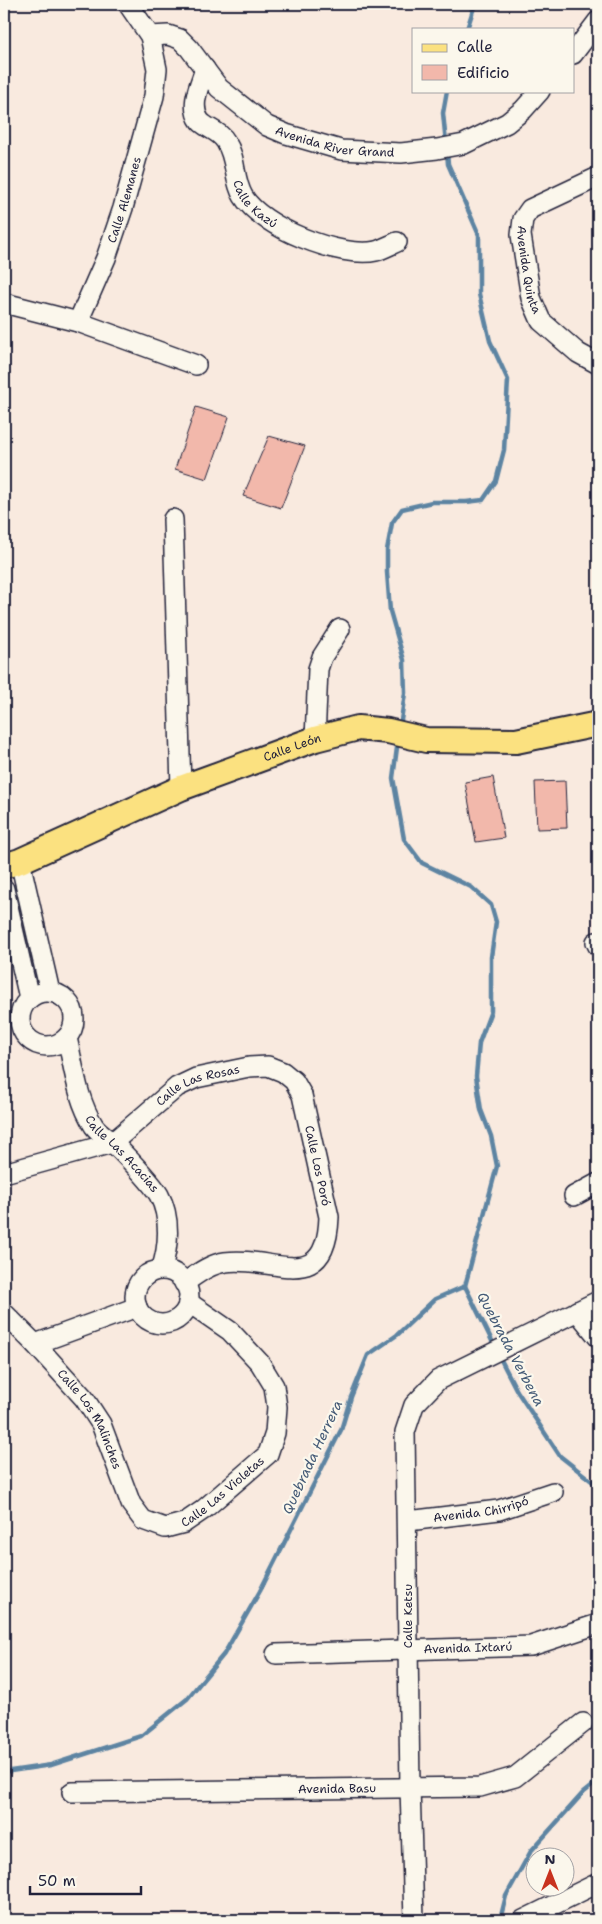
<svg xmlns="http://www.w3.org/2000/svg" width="602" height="1924" font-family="'Shantell Sans',sans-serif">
<rect width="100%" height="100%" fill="#f9eadf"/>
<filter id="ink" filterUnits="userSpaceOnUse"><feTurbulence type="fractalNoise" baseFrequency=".02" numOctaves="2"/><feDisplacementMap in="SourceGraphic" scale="10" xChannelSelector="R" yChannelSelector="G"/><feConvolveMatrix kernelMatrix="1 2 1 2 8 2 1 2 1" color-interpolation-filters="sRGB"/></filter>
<g filter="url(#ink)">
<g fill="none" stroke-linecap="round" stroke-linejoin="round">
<!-- stream -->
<g stroke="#5d84a2" stroke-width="4.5">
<polyline points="467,29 475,4"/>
<polyline points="446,143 443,113 447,91"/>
<polyline points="400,727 405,693 404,660 390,611 387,572 387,550 392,523 402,509 432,502 466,502 483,500 496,481 504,450 508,380 490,341 479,294 479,235 448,164 447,151"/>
<polyline points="465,1286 495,1347"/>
<polyline points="499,1356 517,1391 560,1456 598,1486"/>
<polyline points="4,1772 51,1765 141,1736 187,1699 224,1654 260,1591 341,1430 351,1397 368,1355 397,1335 435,1299 465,1286 497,1166 491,1136 481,1110 476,1076 479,1043 491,1011 491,957 496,922 491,905 471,887 422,863 404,839 393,778 398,740"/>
<polyline points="500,1920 506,1896 531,1851 583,1793 598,1781"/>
</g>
</g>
<!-- building -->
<g fill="#f2b8ab" stroke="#22223b">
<polygon points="196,407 229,417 207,479 175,469"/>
<polygon points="269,436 305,446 281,508 243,496"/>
<polygon points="493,777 504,838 476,842 465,782"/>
<polygon points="565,781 567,828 537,829 535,782"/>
</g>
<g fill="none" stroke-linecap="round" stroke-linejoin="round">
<defs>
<g id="minor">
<path id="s1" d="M 150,36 L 168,35 L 180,39 L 189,48 L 219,88 L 267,126 L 286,134 L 341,150 L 401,153 L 437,149 L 464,144 L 507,123 L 523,110 L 540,91"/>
<polyline points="573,54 598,21"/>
<path id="s2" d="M 205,69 C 200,84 189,106 200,121 C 207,129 220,131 226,142 C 237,159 233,179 243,196 C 261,227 341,259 376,251 C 383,249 390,245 397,242"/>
<path id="s3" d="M 598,177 L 530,209 L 523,219 L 521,235 L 531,298 L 541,321 L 578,353 L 598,364"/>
<polyline points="4,303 78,322 196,365"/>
<path id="s4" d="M 78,322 L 106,258 L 123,208 L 154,96 L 157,69 L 150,36 L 128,4"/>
<polyline points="173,519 181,788"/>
<polyline points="315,739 318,669 322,657 340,629"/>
<polyline points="20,861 50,992"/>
<polyline points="4,889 29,998"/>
<polyline points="596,942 598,946"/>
<circle cx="47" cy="1019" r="27"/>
<path id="s5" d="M 67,1038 C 74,1067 77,1100 94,1126 C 99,1133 107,1137 113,1143 C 124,1154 152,1183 159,1195 C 171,1217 169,1247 161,1270"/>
<path id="s6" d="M 4,1173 L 112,1143 L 177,1087 L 196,1078 L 249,1067 L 268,1066 L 283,1072 L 294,1081 L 302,1095 L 329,1217 C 326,1297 274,1255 225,1262 C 210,1264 197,1274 184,1283"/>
<polyline points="574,1196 598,1183"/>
<circle cx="162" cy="1297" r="27"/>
<polyline points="577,1311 598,1337"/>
<path id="s7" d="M 4,1313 L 35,1344 L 84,1398 L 101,1424 L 131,1504 L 143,1520 L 165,1528 L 184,1523 L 203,1510 L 268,1454 L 275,1433 L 277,1407 L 274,1386 L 260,1363 L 230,1331 L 188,1302"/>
<polyline points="35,1344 137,1307"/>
<path id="s8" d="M 408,1521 L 499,1510 L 553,1492"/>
<path id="s9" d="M 276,1654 L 531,1646 L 598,1624"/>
<path id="s10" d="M 72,1792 L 480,1787 L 515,1777 L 583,1723"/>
<polyline points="414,1920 410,1787 405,1432 414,1405 438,1380 598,1301"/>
<polyline points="523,1920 598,1883"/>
</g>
<g id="major">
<path id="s11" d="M 4,866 L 20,861 L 181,788 L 315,739 L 358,728 L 388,731 L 426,740 L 516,741 L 598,724"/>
</g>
</defs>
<!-- minor casing -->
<use href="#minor" stroke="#22223b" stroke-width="22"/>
<!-- major casing -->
<use href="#major" stroke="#22223b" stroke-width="28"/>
<!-- minor -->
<use href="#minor" stroke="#fbf7ec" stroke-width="19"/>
<!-- major -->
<use href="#major" stroke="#fbe180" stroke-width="24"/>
</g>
</g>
<g text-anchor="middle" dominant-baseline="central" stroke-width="4.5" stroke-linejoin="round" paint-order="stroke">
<!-- street labels -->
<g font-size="12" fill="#22223b" stroke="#fbf7ec">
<text stroke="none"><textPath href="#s1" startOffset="225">Avenida River Grand</textPath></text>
<text stroke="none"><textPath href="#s4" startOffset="131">Calle Alemanes</textPath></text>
<text stroke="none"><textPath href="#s2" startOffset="159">Calle Kazú</textPath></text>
<text stroke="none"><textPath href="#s3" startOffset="139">Avenida Quinta</textPath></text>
<text stroke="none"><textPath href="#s11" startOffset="312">Calle León</textPath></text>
<text stroke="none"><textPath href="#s6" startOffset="218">Calle Las Rosas</textPath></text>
<text stroke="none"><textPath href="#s5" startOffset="132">Calle Las Acacias</textPath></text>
<text stroke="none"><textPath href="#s6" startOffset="411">Calle Los Poró</textPath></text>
<text stroke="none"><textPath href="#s7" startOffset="138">Calle Los Malinches</textPath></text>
<text stroke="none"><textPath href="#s7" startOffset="346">Calle Las Violetas</textPath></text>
<text stroke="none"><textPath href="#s8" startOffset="74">Avenida Chirripó</textPath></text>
<text transform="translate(408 1616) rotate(-90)">Calle Ketsu</text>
<text stroke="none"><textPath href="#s9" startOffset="192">Avenida Ixtarú</textPath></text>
<text stroke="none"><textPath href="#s10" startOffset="265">Avenida Basu</textPath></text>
</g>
<!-- water labels -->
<g font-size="14" font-style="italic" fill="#455b77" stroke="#fbf7ec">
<text transform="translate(511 1349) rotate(62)">Quebrada Verbena</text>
<text transform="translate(312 1457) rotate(-65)">Quebrada Herrera</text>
</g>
</g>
<!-- margin -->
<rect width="602" height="1924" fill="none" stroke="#fbf7ec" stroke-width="20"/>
<rect x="10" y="10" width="582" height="1904" fill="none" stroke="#22223b" stroke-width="2" filter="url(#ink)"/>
<!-- legend -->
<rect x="412" y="28" width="162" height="65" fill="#fbf7ec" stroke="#a4a2a5"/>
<rect x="422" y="44" width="25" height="8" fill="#fbe180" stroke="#a4a2a5"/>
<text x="457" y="52" font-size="15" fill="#22223b">Calle</text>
<rect x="422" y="65" width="25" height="15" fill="#f2b8ab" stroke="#a4a2a5"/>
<text x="457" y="78" font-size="15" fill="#22223b">Edificio</text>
<!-- north arrow -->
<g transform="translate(550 1872)"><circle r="24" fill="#fbf7ec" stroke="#a4a2a5"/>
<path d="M0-4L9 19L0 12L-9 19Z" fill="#c8321e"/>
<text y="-8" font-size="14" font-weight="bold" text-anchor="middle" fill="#22223b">N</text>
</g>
<!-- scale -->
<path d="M30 1886v8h111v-8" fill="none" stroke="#22223b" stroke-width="2.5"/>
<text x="38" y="1886" font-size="15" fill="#22223b" stroke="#fbf7ec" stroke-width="4" paint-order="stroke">50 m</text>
</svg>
